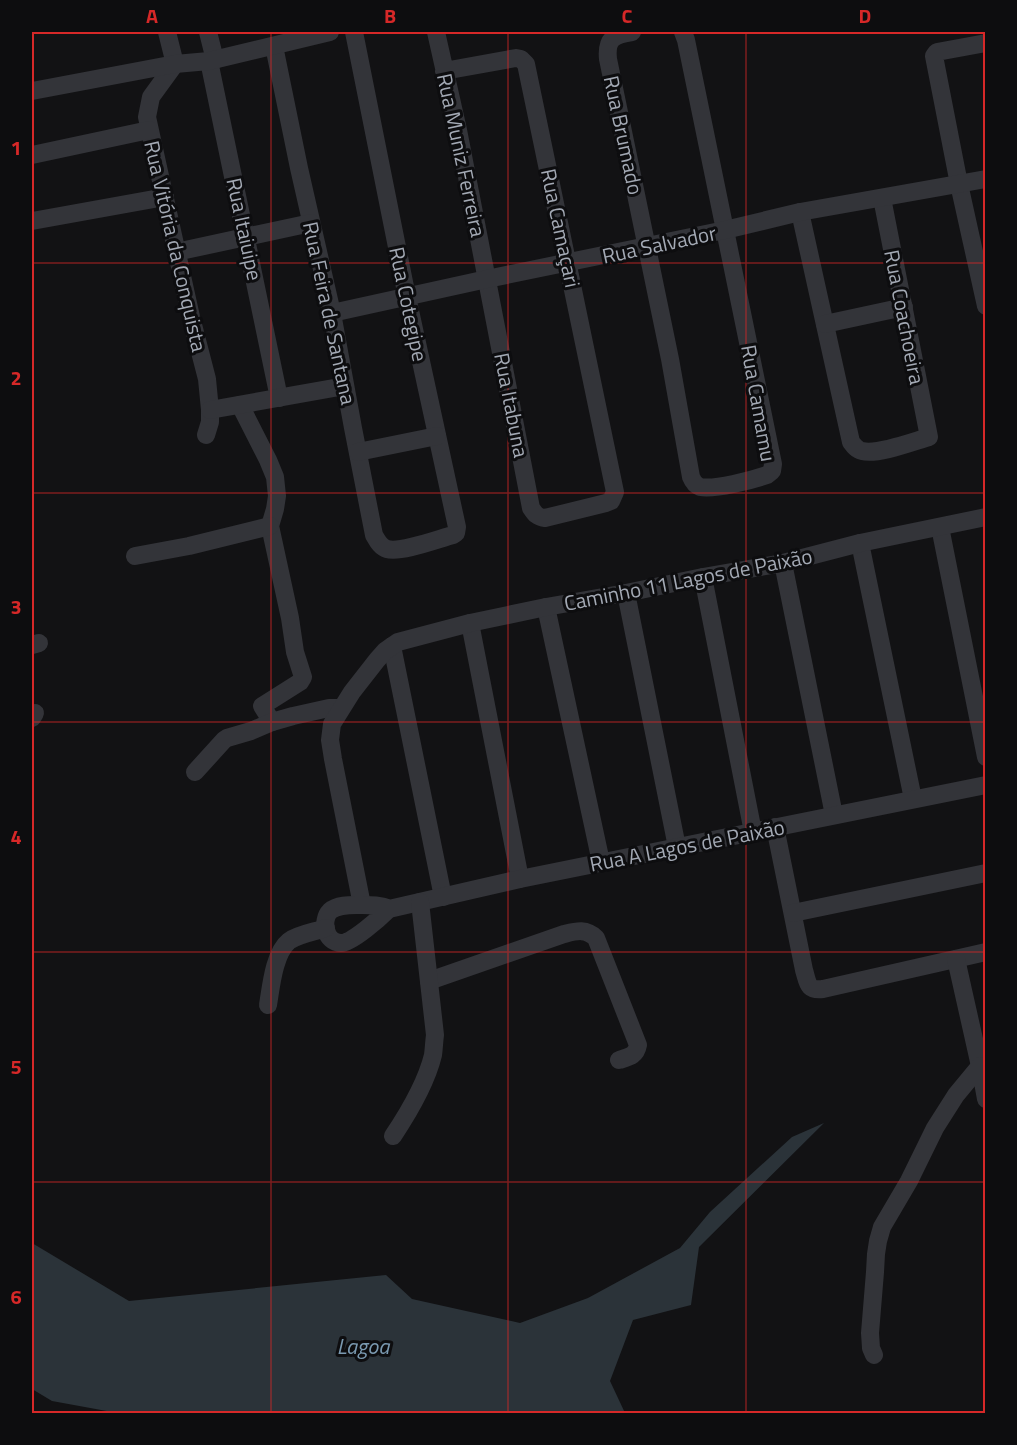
<svg xmlns="http://www.w3.org/2000/svg" width="1017" height="1445" font-family="'Titillium Web',sans-serif">
<rect width="100%" height="100%" fill="#121214"/>
<!-- water -->
<polygon fill="#2b3339" points="824,1123 699,1247 691,1305 633,1320 610,1381 625,1413 123,1414 52,1401 32,1389 32,1243 129,1301 386,1275 412,1299 520,1323 588,1298 680,1248 710,1212 792,1137"/>
<g fill="none" stroke-linecap="round" stroke-linejoin="round">
<!-- minor -->
<g stroke="#333439" stroke-width="18">
<polyline points="167,32 175,64"/>
<polyline points="208,32 215,60"/>
<path d="M 436,32 L 458,130 L 531,508 C 535,514 537,517 545,518 L 606,503 L 611,501 L 615,492 L 526,64 L 521,59 L 516,58 L 444,71"/>
<path d="M 632,32 C 613,35 606,39 608,59 L 670,359 L 691,477 C 693,482 695,485 700,487 C 715,490 752,480 767,475 L 772,471 L 773,464 L 686,40 L 683,32"/>
<polyline points="986,43 937,52 934,56 959,184 986,306"/>
<path d="M 274,46 L 299,168 L 332,313 L 353,428 L 374,535 C 377,540 380,547 387,549 C 401,553 438,539 453,535 L 456,533 L 457,527 L 407,297 L 354,32"/>
<polyline points="209,61 279,398"/>
<polyline points="175,64 151,97 147,117 191,317 207,379 210,410 210,422 206,435"/>
<polyline points="32,91 175,64 209,61 330,32"/>
<polyline points="32,155 149,130"/>
<path d="M 800,212 L 851,442 C 854,446 857,450 862,451 C 878,455 912,442 929,437 L 882,198"/>
<polyline points="32,221 165,197"/>
<polyline points="176,252 311,223"/>
<polyline points="332,313 487,279 725,230 800,212 986,179"/>
<polyline points="825,324 904,307"/>
<polyline points="240,405 268,460 275,477 277,496 275,509 270,526 290,618 295,652 302,674 303,677 300,682 262,706 272,722"/>
<polyline points="210,410 345,386"/>
<polyline points="358,452 437,436"/>
<polyline points="940,527 986,757"/>
<polyline points="860,543 913,799"/>
<polyline points="135,556 189,546 270,526"/>
<polyline points="783,563 834,815"/>
<polyline points="703,577 753,832"/>
<polyline points="626,593 677,847"/>
<polyline points="546,607 601,862"/>
<polyline points="470,623 520,879"/>
<polyline points="32,645 39,643"/>
<polyline points="392,646 443,897"/>
<polyline points="32,718 35,713"/>
<polyline points="195,772 224,740 227,738 251,731 272,722 293,716 329,708 341,708"/>
<path d="M 775,827 L 804,970 C 808,983 807,991 823,989 L 986,952"/>
<polyline points="362,905 333,759 330,740 332,724 352,692 377,660 385,651 398,642 470,623 546,607 626,593 703,577 783,563 860,543 986,517"/>
<path d="M 389,909 C 381,917 352,943 341,943 C 325,943 321,920 330,911 C 338,904 352,905 362,905 C 371,905 381,905 389,909 L 520,879 L 986,785"/>
<polyline points="793,913 986,873"/>
<polyline points="956,959 980,1066 986,1099"/>
<path d="M 429,981 L 564,934 C 576,931 586,928 596,938 L 638,1045 C 636,1056 629,1057 619,1060"/>
<path d="M 268,1005 C 271,987 274,953 289,941 C 299,934 314,932 326,928"/>
<path d="M 393,1136 C 409,1112 426,1084 433,1055 C 434,1048 434,1042 435,1035 L 420,902"/>
<polyline points="874,1355 871,1348 870,1333 875,1272 876,1254 878,1241 882,1227 909,1181 935,1128 956,1095 980,1066"/>
</g>
</g>
<!-- grid -->
<path fill="none" stroke="#d62828" stroke-width="1.5" stroke-opacity="0.55" d="M 271,32 L 271,1414M 508,32 L 508,1414M 746,32 L 746,1414M 32,263 L 986,263M 32,493 L 986,493M 32,722 L 986,722M 32,952 L 986,952M 32,1182 L 986,1182"/>
<g text-anchor="middle" dominant-baseline="central" stroke-width="6" stroke-linejoin="round" paint-order="stroke">
<!-- street labels -->
<g font-size="21" fill="#a3a9b4" stroke="#0d0d0f">
<text transform="translate(624 135) rotate(78)">Rua Brumado</text>
<text transform="translate(462 155) rotate(78)">Rua Muniz Ferreira</text>
<text transform="translate(561 228) rotate(78)">Rua Camaçari</text>
<text transform="translate(245 229) rotate(78)">Rua Itaiuipe</text>
<text transform="translate(659 244) rotate(-12)">Rua Salvador</text>
<text transform="translate(176 246) rotate(77)">Rua Vitória da Conquista</text>
<text transform="translate(409 304) rotate(78)">Rua Cotegipe</text>
<text transform="translate(330 313) rotate(78)">Rua Feira de Santana</text>
<text transform="translate(905 317) rotate(79)">Rua Coachoeira</text>
<text transform="translate(759 403) rotate(80)">Rua Camamu</text>
<text transform="translate(512 405) rotate(79)">Rua Itabuna</text>
<text transform="translate(688 579) rotate(-11)">Caminho 11 Lagos de Paixão</text>
<text transform="translate(687 845) rotate(-11)">Rua A Lagos de Paixão</text>
</g>
<!-- water labels -->
<g font-size="22" font-style="italic" fill="#7a99b0" stroke="#0d0d0f">
<text x="363" y="1346">Lagoa</text>
</g>
</g>
<!-- border -->
<rect width="1017" height="1445" fill="none" stroke="#0d0d0f" stroke-width="66"/>
<rect x="33" y="33" width="951" height="1379" fill="none" stroke="#d62828" stroke-width="2"/>
<g font-size="20" text-anchor="middle" font-weight="bold" fill="#d62828">
<text x="152" y="23">A</text>
<text x="390" y="23">B</text>
<text x="627" y="23">C</text>
<text x="865" y="23">D</text>
<text x="16" y="155">1</text>
<text x="16" y="385">2</text>
<text x="16" y="614">3</text>
<text x="16" y="844">4</text>
<text x="16" y="1074">5</text>
<text x="16" y="1304">6</text>
</g>
</svg>
